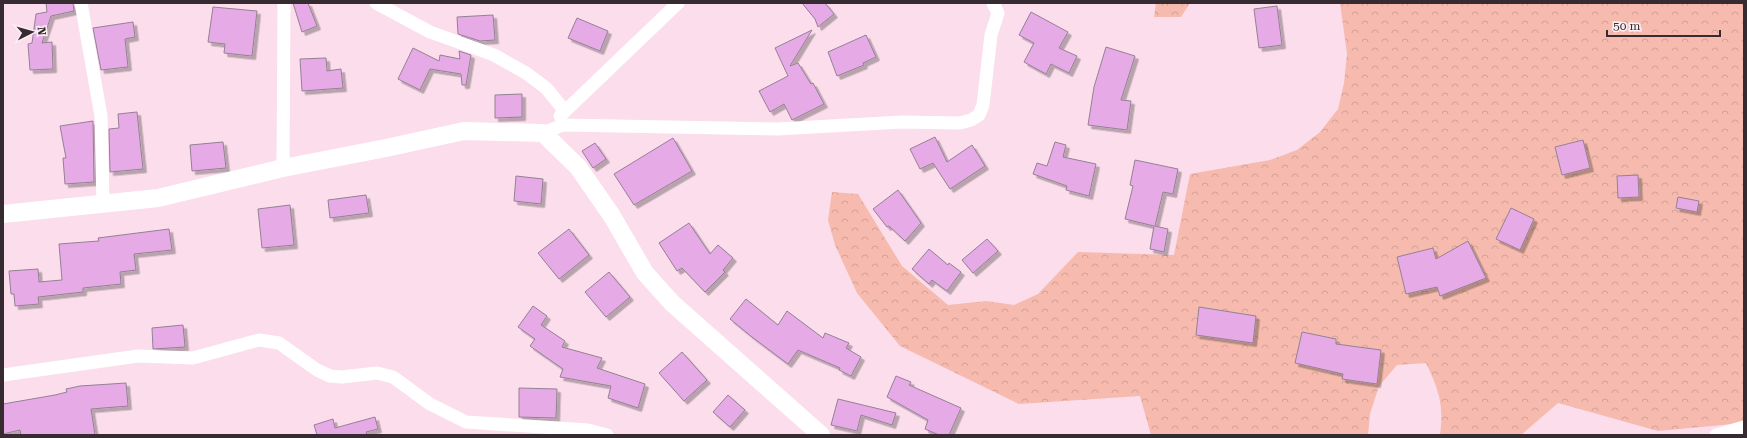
<svg xmlns="http://www.w3.org/2000/svg" width="1747" height="438" font-family="'Roboto Serif',serif">
<defs>
<pattern id="forest-crowns" width="20" height="18" patternUnits="userSpaceOnUse"><rect width="20" height="18" fill="#f6bbae"/><path d="M2 6a3 3 0 1 1 6 0M12 15a3 3 0 1 1 6 0" fill="none" stroke="#d4a196"/></pattern>
<filter id="shadow"><feDropShadow dx="3.5" dy="3.5" stdDeviation="0" flood-color="#0004"/></filter>
</defs>
<rect width="100%" height="100%" fill="#fbddeb"/>
<!-- forest -->
<g fill="url(#forest-crowns)">
<polygon points="1156,3 1190,3 1181,17 1154,17"/>
<path d="M 1340,3 L 1744,3 L 1744,423 L 1658,431 L 1558,403 L 1521,435 L 1440,435 C 1444,405 1439,390 1426,363 L 1397,365 L 1379,386 L 1370,414 L 1368,435 L 1151,435 L 1140,396 L 1019,404 L 900,346 L 857,293 L 835,245 L 828,220 L 832,192 L 858,194 L 902,266 L 948,305 L 986,301 L 1014,305 L 1038,294 L 1078,252 L 1174,255 L 1190,174 L 1270,160 L 1297,150 L 1320,132 L 1338,109 L 1344,83 L 1347,54 Z"/>
</g>
<!-- building -->
<g fill="#e6abe6" stroke="#948094" filter="url(#shadow)">
<polygon points="46,3 73,3 74,11 51,16 42,43 52,42 53,69 30,70 28,44 32,43 36,14 47,12"/>
<polygon points="293,3 308,3 317,26 302,32"/>
<polygon points="802,3 825,3 834,14 818,27 815,19"/>
<polygon points="1277,6 1282,45 1259,48 1254,9"/>
<polygon points="213,7 257,11 252,56 224,53 225,44 208,42"/>
<polygon points="1031,12 1068,32 1059,48 1077,56 1069,73 1051,64 1046,74 1024,62 1034,43 1019,35"/>
<polygon points="493,15 495,40 480,41 458,34 457,17"/>
<polygon points="577,18 608,31 600,51 568,38"/>
<polygon points="133,22 135,37 125,39 128,67 101,70 93,28"/>
<polygon points="812,30 790,66 798,63 811,84 813,83 824,104 792,120 784,104 770,112 759,91 788,76 775,48"/>
<polygon points="866,35 876,57 863,63 864,65 837,76 828,52"/>
<polygon points="1106,47 1135,56 1121,100 1131,101 1127,130 1088,125 1094,87"/>
<polygon points="413,48 439,61 440,55 460,59 459,51 471,55 466,85 462,85 461,74 430,69 420,90 398,79"/>
<polygon points="326,58 327,71 341,69 343,88 302,91 300,59"/>
<polygon points="522,94 522,117 495,118 495,95"/>
<polygon points="137,112 143,169 110,172 109,129 119,128 118,114"/>
<polygon points="93,121 94,182 65,184 63,158 66,158 60,126"/>
<polygon points="935,137 947,162 972,145 985,166 950,189 933,163 920,169 910,149"/>
<polygon points="673,138 692,171 634,205 614,174"/>
<polygon points="1583,140 1590,168 1562,175 1555,147"/>
<polygon points="223,142 226,168 192,171 190,145"/>
<polygon points="1055,142 1066,145 1063,157 1096,164 1089,196 1066,190 1067,186 1033,174 1037,163 1047,166"/>
<polygon points="595,143 606,159 593,168 582,151"/>
<polygon points="1135,160 1178,169 1173,194 1163,192 1155,226 1168,229 1164,252 1150,249 1154,226 1125,219 1133,186 1130,185"/>
<polygon points="1638,175 1639,197 1618,198 1617,176"/>
<polygon points="516,176 543,179 541,204 514,201"/>
<polygon points="898,190 921,223 905,241 889,226 887,227 873,209"/>
<polygon points="366,195 369,213 330,218 328,200"/>
<polygon points="1678,197 1699,201 1697,212 1676,208"/>
<polygon points="290,205 294,245 262,248 258,209"/>
<polygon points="1511,208 1534,219 1520,250 1496,239"/>
<polygon points="689,223 710,254 718,245 733,258 723,270 725,272 705,292 682,268 677,271 659,243"/>
<polygon points="169,229 172,250 134,254 136,270 120,272 121,284 83,288 83,292 38,297 39,304 15,306 14,294 11,294 9,271 38,269 39,282 62,280 59,244 99,241 98,238"/>
<polygon points="569,229 589,255 559,279 538,253"/>
<polygon points="987,239 998,251 973,273 962,260"/>
<polygon points="1468,241 1486,278 1440,296 1437,287 1406,294 1397,257 1433,248 1436,259"/>
<polygon points="929,249 948,265 949,263 961,272 947,291 932,280 929,284 912,269"/>
<polygon points="609,272 630,297 606,317 585,292"/>
<polygon points="746,299 778,325 787,311 823,338 825,333 849,343 846,348 861,357 851,376 839,370 840,368 798,350 788,364 752,337 730,319"/>
<polygon points="533,306 547,316 541,325 565,341 562,347 602,358 597,368 645,384 638,408 608,398 611,386 560,377 563,369 530,346 535,339 518,327"/>
<polygon points="1199,307 1256,316 1253,343 1196,335"/>
<polygon points="183,325 185,347 153,349 152,328"/>
<polygon points="1302,332 1336,339 1336,344 1381,350 1377,384 1342,379 1343,374 1295,363"/>
<polygon points="682,352 707,380 684,401 659,373"/>
<polygon points="896,376 911,382 909,385 961,408 949,435 939,435 925,429 928,420 887,397"/>
<polygon points="126,383 128,406 91,409 95,435 21,435 20,430 3,434 3,404 55,395 67,392 66,389 80,386"/>
<polygon points="519,388 557,389 556,418 519,417"/>
<polygon points="728,395 745,410 730,427 713,412"/>
<polygon points="838,399 896,413 892,425 861,415 857,431 831,425"/>
<polygon points="375,417 378,429 366,432 367,435 317,435 314,425 333,419 335,428"/>
</g>
<g fill="none" stroke-linecap="round" stroke-linejoin="round">
<!-- minor -->
<g stroke="#fff" stroke-width="13">
<polyline points="81,3 101,116 103,204"/>
<polyline points="376,3 430,32 494,55 526,73 546,88 565,111"/>
<polyline points="560,116 678,3"/>
<polyline points="543,133 563,125 777,129 902,122 960,123 971,120 979,115 983,105 991,35 998,13 993,3"/>
<polyline points="283,168 284,3"/>
<polyline points="3,375 138,356 193,358 259,340 279,343 317,370 330,376 342,377 377,373 393,377 430,404 466,422 588,430 607,435"/>
<polyline points="1716,435 1744,427"/>
</g>
<!-- secondary -->
<polyline stroke="#fff" stroke-width="18" points="3,214 158,198 283,168 386,148 464,131 543,133 578,167 612,216 645,273 672,303 821,435"/>
</g>
<!-- border -->
<rect width="1747" height="438" fill="none" stroke="#362b30" stroke-width="8"/>
<!-- north arrow -->
<g transform="translate(32 32) rotate(84)" stroke="#fcf0f5" stroke-width="3" paint-order="stroke">
<path d="M0-3L7 15L0 10L-7 15Z" fill="#362b30"/>
<text y="-6" font-size="11" font-weight="bold" text-anchor="middle" fill="#362b30">N</text>
</g>
<!-- scale -->
<path d="M1607 30v6h113v-6" fill="none" stroke="#362b30" stroke-width="2"/>
<text x="1613" y="30" font-size="12" fill="#362b30" stroke="#fcf0f5" stroke-width="3" paint-order="stroke">50 m</text>
</svg>
